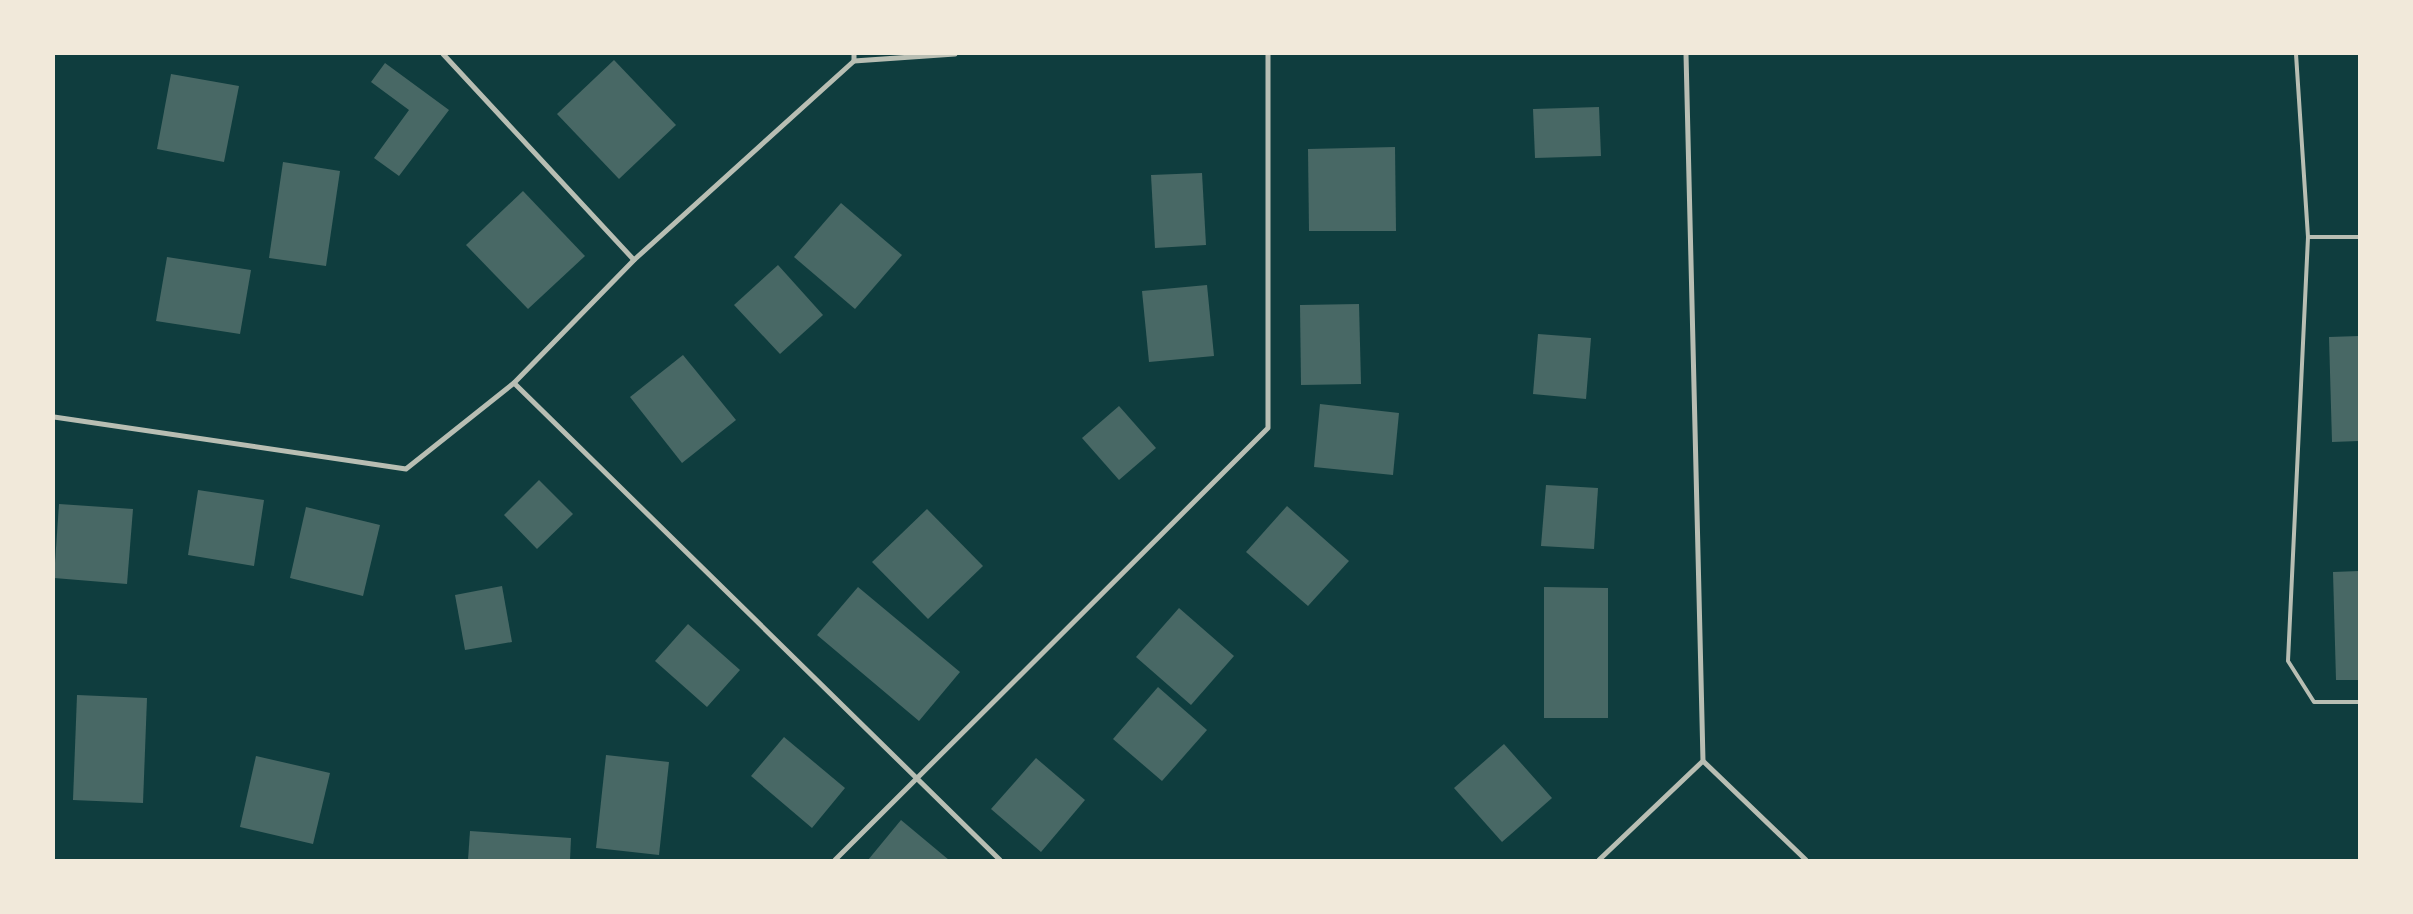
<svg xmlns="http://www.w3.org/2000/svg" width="2413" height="914" font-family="'Alegreya Sans',sans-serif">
<rect width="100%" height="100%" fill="#0f3d3e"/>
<!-- building -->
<g fill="#486865">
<polygon points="614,60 676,125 619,179 557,114"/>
<polygon points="385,63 449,110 399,176 374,158 409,110 371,82"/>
<polygon points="171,74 239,86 224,162 157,149"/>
<polygon points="1599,107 1601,156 1535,158 1533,109"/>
<polygon points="1395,147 1396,231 1309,231 1308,149"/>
<polygon points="283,162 340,171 326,266 269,258"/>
<polygon points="1202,173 1206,245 1155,248 1151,175"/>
<polygon points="523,191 585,256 528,309 466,245"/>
<polygon points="841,203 902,255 855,309 794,257"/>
<polygon points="167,257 251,270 240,334 156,321"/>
<polygon points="778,265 823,315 780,354 734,305"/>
<polygon points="1207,285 1214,356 1149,362 1142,291"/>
<polygon points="1359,304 1361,384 1301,385 1300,305"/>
<polygon points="1538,334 1591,338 1586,399 1533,394"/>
<polygon points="2359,336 2359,441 2332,442 2329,337"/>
<polygon points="683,355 736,420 682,463 630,397"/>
<polygon points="1320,404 1399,413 1393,475 1314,467"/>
<polygon points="1119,406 1156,448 1119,480 1082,438"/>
<polygon points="539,480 573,514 537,549 504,515"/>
<polygon points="1546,485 1598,488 1594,549 1541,546"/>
<polygon points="198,490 264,500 254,566 188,555"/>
<polygon points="59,504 133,509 127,584 54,578"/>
<polygon points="1287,506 1349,561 1308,606 1246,552"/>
<polygon points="306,507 380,525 363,596 290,578"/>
<polygon points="927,509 983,566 928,619 872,562"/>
<polygon points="2359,571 2359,680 2336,680 2333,572"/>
<polygon points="502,586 512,642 465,650 455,595"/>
<polygon points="858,587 960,672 919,721 817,635"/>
<polygon points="1544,587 1608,588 1608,718 1544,718"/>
<polygon points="1179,608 1234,656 1191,705 1136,657"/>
<polygon points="688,624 740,670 707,707 655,661"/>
<polygon points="1158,687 1207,730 1162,781 1113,739"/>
<polygon points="77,695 147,698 143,803 73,800"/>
<polygon points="784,737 845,788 812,828 751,776"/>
<polygon points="1504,744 1552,798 1502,842 1454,788"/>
<polygon points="606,755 669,762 659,855 596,848"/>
<polygon points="256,756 330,773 313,844 240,827"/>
<polygon points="1036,758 1085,800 1041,852 991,809"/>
<polygon points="901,820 949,860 868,860"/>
<polygon points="470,831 571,838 570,860 468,860"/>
</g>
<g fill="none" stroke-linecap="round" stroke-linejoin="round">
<!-- service -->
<g stroke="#b8beb3" stroke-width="4">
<polyline points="2296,54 2308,237 2359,237"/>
<polyline points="2308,237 2288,661 2314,702 2359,702"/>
</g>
<!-- minor -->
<g stroke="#b8beb3" stroke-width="5">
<polyline points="443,54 634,260"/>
<polyline points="854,61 955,54"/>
<polyline points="514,383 1000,860"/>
<polyline points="54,417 406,469 514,383 634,260 854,61 854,54"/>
<polyline points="1703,761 1806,860"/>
<polyline points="835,860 1268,428 1268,54"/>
<polyline points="1599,860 1703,761 1686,54"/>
</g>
</g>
<!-- border -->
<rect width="2413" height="914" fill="none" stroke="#f1e9da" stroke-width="110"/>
</svg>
